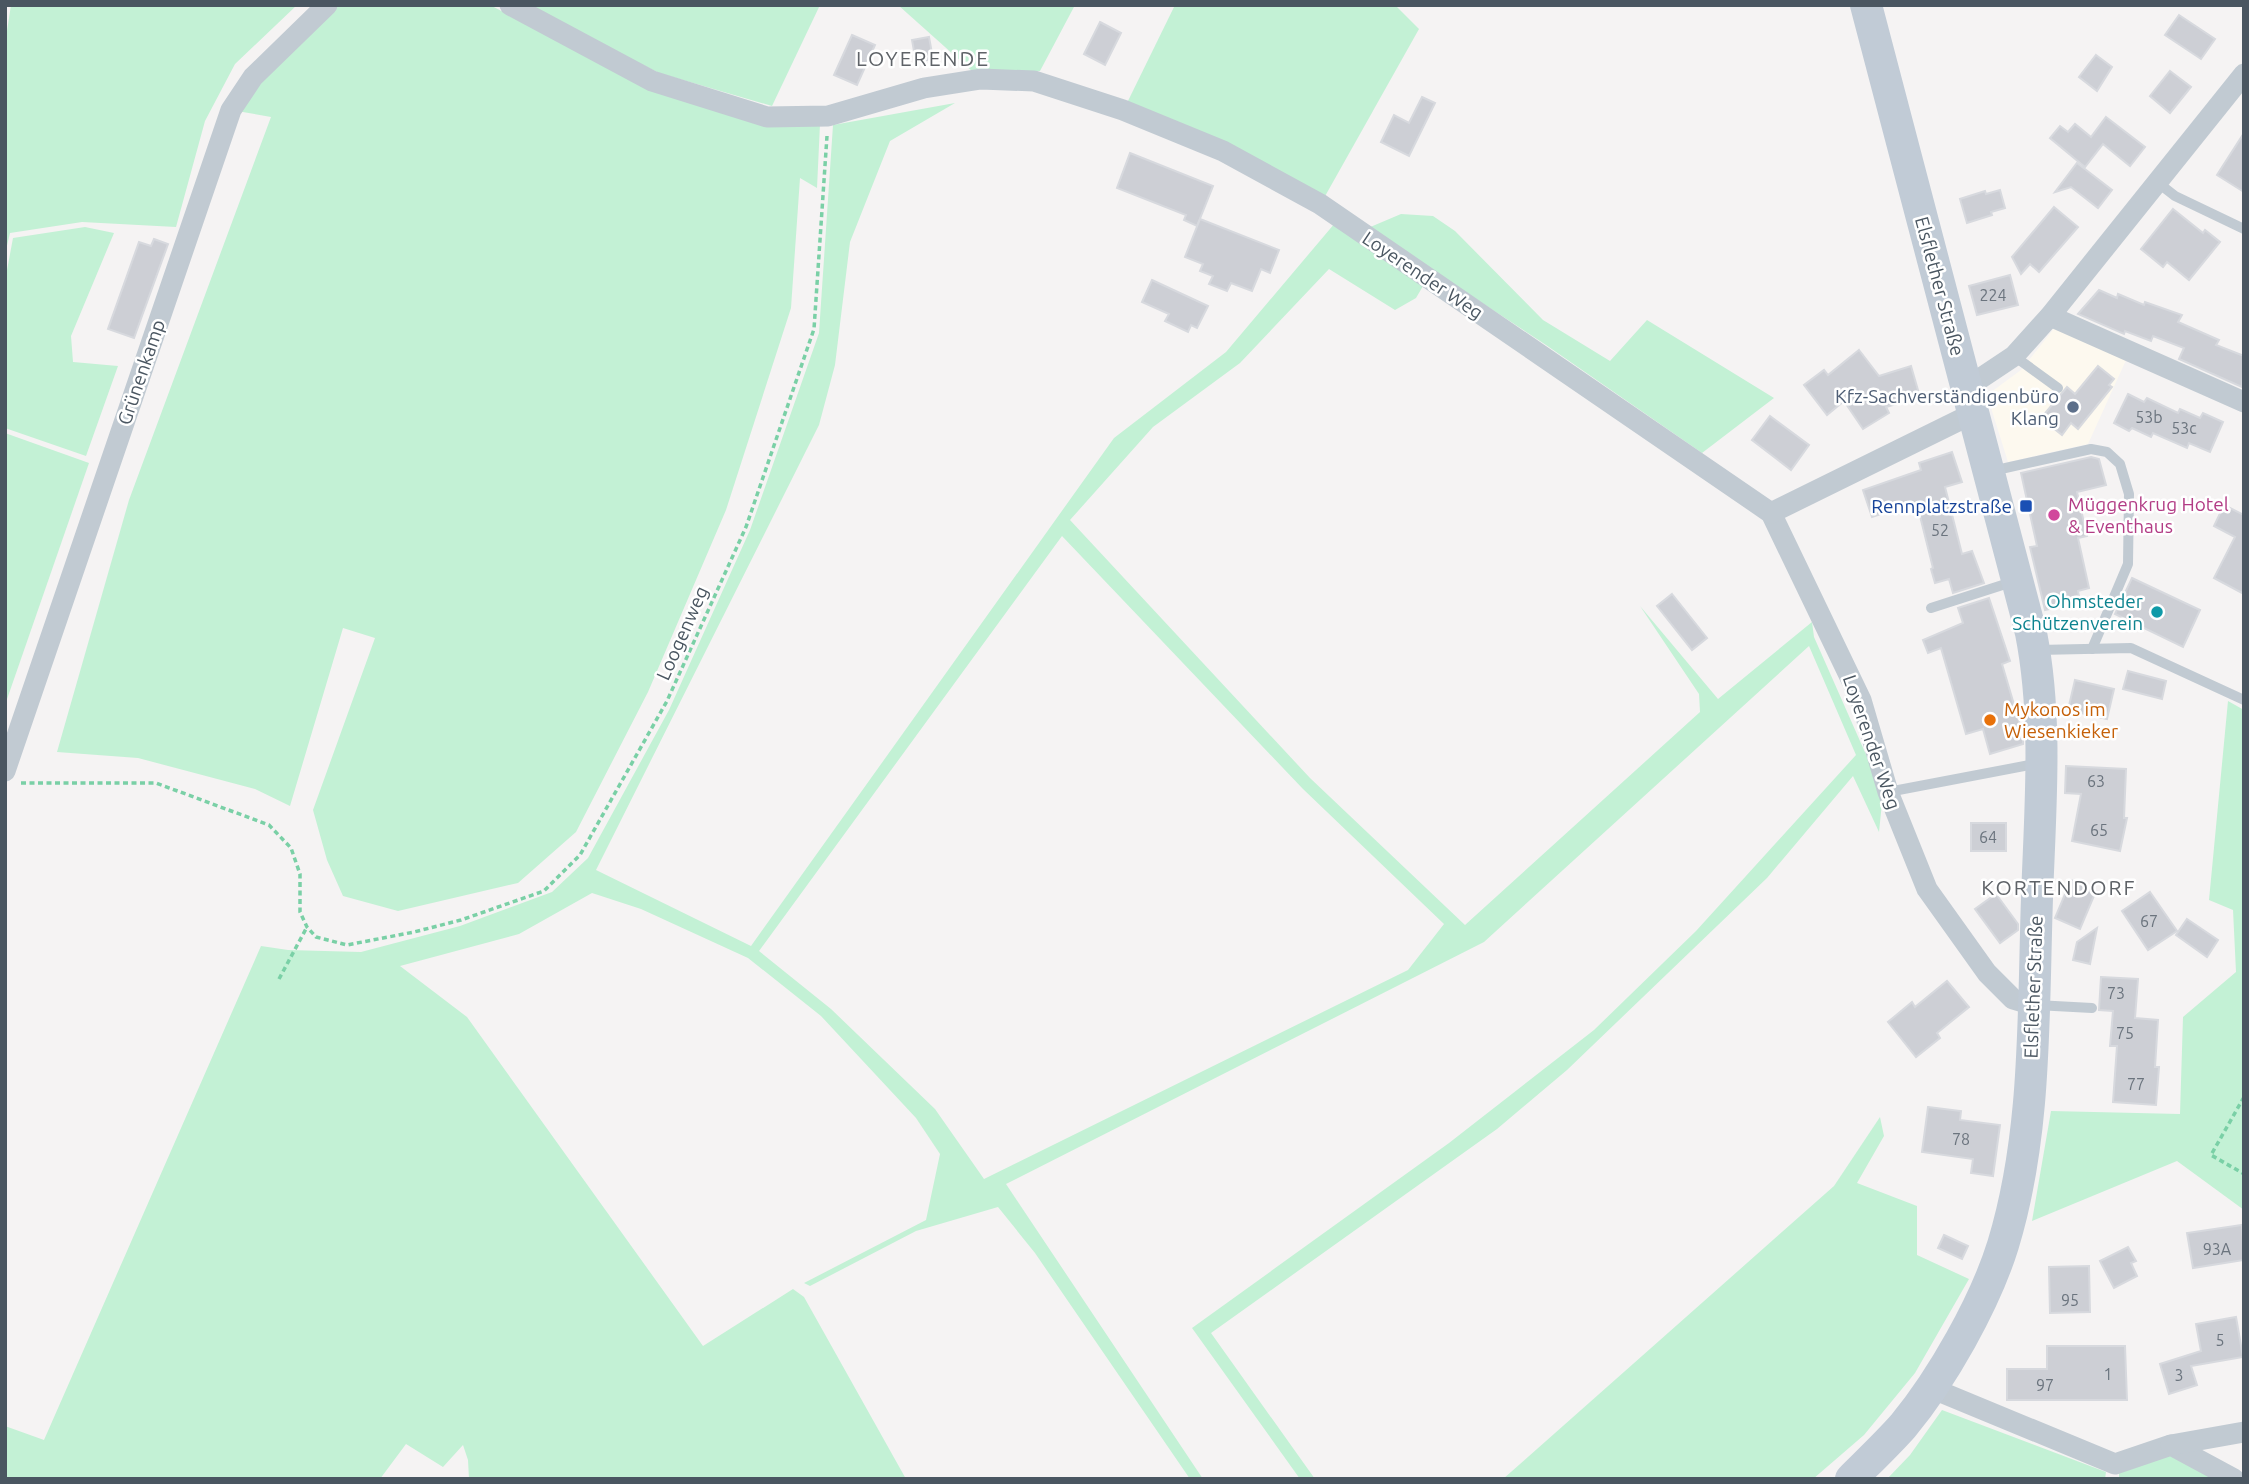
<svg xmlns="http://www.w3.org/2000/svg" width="2249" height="1484" font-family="Ubuntu,sans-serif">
<rect width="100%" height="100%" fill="#f5f3f3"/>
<!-- commercial -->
<polygon fill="#fdf9ef" points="2056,326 2127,358 2088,444 2008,462 1987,395 2021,370"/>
<!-- green -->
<g fill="#c3f1d5" fill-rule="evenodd">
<polygon points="11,5 297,5 235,64 205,121 176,227 82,222 10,233 5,254 5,44"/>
<path d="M 339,5 L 490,5 L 648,88 L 820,124 L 817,188 L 800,178 L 791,308 L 726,510 L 648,692 L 576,832 L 518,883 L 398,911 L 343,896 L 327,860 L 313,810 L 375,638 L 343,628 L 290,806 L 255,789 L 138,758 L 57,752 L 129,500 L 271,117 L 237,111 C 266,72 301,36 339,5 Z"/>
<polygon points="533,5 820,5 772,106 659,73 529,8"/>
<polygon points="898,5 1075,5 1040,71 973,72"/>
<polygon points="1175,5 1395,5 1419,29 1324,198 1126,105"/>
<path d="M 955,103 L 890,141 L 850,242 L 835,365 L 819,425 L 596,870 L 751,946 L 1114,438 L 1226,352 L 1335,223 L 1423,286 L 1416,298 L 1395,310 L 1329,269 L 1240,363 L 1153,427 L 1070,520 L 1310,778 L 1465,925 L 1700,712 L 1699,694 L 1640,606 L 1718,699 L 1812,622 L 1814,637 L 1883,793 L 1879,832 L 1853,776 L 1767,878 L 1567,1070 L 1497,1129 L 1211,1333 L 1315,1479 L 1300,1479 L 1192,1328 L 1449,1143 L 1594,1030 L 1696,931 L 1856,755 L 1809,646 L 1484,942 L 1006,1184 L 1203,1479 L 1190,1479 L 1035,1253 L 998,1207 L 916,1231 L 810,1286 L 804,1283 L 926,1220 L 940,1154 L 916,1118 L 821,1016 L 748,958 L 641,909 L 592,893 L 519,934 L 400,966 L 467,1017 L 703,1346 L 793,1289 L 804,1297 L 906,1479 L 469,1479 L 468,1460 L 463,1445 L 443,1467 L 406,1444 L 380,1479 L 5,1479 L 5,1426 L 44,1440 L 261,946 L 288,950 L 361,952 L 460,926 L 552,892 L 588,858 L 669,710 L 750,530 L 819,333 L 833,125 ZM 1062,536 L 1303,789 L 1444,924 L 1408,970 L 984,1179 L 935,1109 L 831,1009 L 759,951 Z"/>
<polygon points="1401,214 1433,216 1455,231 1543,320 1610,361 1647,320 1774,398 1702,453 1546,345 1368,228"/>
<polygon points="85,227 114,233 71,336 73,362 118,366 86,456 5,428 5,281 13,238"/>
<polygon points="5,433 89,463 5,705"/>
<polygon points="2228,701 2244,710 2244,1210 2177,1161 2032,1221 2051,1111 2180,1114 2183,1017 2236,972 2233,910 2209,900"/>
<polygon points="1880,1117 1884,1136 1857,1183 1917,1206 1917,1255 1969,1279 1915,1373 1864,1435 1813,1479 1503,1479 1834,1186"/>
<polygon points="1942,1410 2106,1472 2105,1479 1887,1479 1910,1455"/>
<polygon points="2171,1453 2216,1479 2119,1479 2119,1471"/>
</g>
<!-- building -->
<g fill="#cdcfd5" stroke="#d7d9de" stroke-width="2">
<polygon points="2179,15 2215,39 2201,59 2165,35"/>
<polygon points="1100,22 1121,33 1105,65 1084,54"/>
<polygon points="852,35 875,45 857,85 834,75"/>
<polygon points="929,37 933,59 916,62 912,40"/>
<polygon points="2096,55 2112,67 2097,91 2079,77"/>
<polygon points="2170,71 2191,87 2170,113 2150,96"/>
<polygon points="1422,97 1435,103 1409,156 1381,142 1394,115 1409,123"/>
<polygon points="2106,117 2145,147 2130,166 2103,144 2085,167 2050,138 2060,126 2068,132 2075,124 2091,137"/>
<polygon points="2244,133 2244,192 2217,175"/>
<polygon points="1130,153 1213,186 1197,226 1184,220 1186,215 1117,188"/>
<polygon points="2077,163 2112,190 2098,208 2071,187 2055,192"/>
<polygon points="2000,190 2005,208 1991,212 1992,215 1967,223 1960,199 1985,191 1986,194"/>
<polygon points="2054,207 2078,227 2039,272 2030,264 2021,274 2012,257"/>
<polygon points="2173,209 2203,233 2205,230 2220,242 2189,280 2167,262 2163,267 2141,249"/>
<polygon points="1200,219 1279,250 1270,273 1261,269 1252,291 1231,283 1227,291 1209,284 1213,276 1200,271 1203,264 1185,257"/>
<polygon points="154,239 168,244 134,338 108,329 139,242 151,246"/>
<polygon points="2010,275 2018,305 1977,315 1969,286"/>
<polygon points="1152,280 1208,306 1197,328 1191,325 1188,332 1165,321 1169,314 1142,302"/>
<polygon points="2099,290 2117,298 2118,294 2144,305 2145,302 2182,315 2178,322 2219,340 2216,345 2244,356 2242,387 2179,359 2184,348 2153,336 2151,341 2125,331 2124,334 2078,314"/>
<polygon points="1859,350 1879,376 1911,366 1920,397 1886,407 1889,413 1863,429 1844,401 1827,415 1804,385 1824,370 1828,375"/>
<polygon points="2098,366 2114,379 2109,385 2112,387 2078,429 2071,423 2062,435 2041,418 2067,387 2075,394"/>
<polygon points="2128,394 2144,402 2147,398 2178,413 2180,409 2200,418 2203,413 2223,422 2210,452 2189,443 2187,448 2153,433 2151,437 2132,428 2129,431 2114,423"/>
<polygon points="1770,416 1809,445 1791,470 1752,440"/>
<polygon points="1952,452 1962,482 1945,487 1962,554 1972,551 1984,583 1953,593 1949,579 1935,583 1931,569 1933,568 1918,508 1898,514 1896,509 1872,517 1863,490 1921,470 1919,463"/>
<polygon points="2091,457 2099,459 2106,485 2077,492 2087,536 2078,538 2089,588 2078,591 2080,602 2045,610 2030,547 2037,546 2021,473"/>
<polygon points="2224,505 2244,515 2244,594 2214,578 2235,537 2214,526"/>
<polygon points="2132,578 2200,610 2183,647 2115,614"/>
<polygon points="1672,594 1707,638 1692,650 1657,606"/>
<polygon points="1989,598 2010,661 2002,664 2023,735 2023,744 1990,754 1983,729 1966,734 1941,648 1928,653 1923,640 1963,623 1958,608"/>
<polygon points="2128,671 2166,681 2162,699 2123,689"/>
<polygon points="2075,680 2114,689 2107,719 2068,710"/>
<polygon points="2066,766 2126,769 2124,818 2127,818 2120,851 2072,841 2081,794 2065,793"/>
<rect x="1971" y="823" width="35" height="28"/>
<polygon points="2071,880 2096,891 2080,929 2055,918"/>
<polygon points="2150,892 2177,931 2148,950 2122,911"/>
<polygon points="1996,894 2018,924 2018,930 2000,943 1975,909"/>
<polygon points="2187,919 2218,940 2207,957 2176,935"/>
<polygon points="2097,928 2090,964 2073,960 2077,942"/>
<polygon points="2101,977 2138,979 2135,1018 2158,1020 2155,1067 2159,1067 2156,1105 2113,1102 2117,1046 2110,1046 2113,1011 2099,1010"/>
<polygon points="1947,981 1969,1007 1937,1033 1940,1038 1916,1057 1888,1022 1912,1002 1915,1007"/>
<polygon points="1928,1107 1961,1111 1960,1120 2000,1125 1993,1176 1971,1173 1973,1159 1922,1152"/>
<polygon points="2242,1225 2244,1260 2193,1268 2187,1233"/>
<polygon points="1944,1235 1968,1246 1962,1259 1938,1248"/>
<polygon points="2128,1247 2136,1261 2131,1263 2137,1276 2114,1288 2100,1261"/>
<polygon points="2089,1266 2090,1312 2050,1313 2049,1267"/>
<polygon points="2236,1317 2243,1357 2191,1366 2197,1385 2169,1394 2160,1364 2201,1351 2196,1324"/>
<polygon points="2047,1346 2125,1346 2127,1400 2007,1400 2007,1369 2047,1369"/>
</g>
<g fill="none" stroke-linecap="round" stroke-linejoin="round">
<!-- path -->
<g stroke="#7ad0a6" stroke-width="3.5" stroke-dasharray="5 3.5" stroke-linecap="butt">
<polyline points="21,783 156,783 269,825 291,848 300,874 300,912 307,927 316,937 347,945 414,932 461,920 544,891 580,855 667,701 746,527 814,329 827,136"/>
<polyline points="279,979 307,927"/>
<polyline points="2244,1097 2211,1155 2244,1174"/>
</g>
<!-- service -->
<g stroke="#c1cad2" stroke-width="10">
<polyline points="2157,182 2175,196 2244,229"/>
<polyline points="2014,356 2058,388"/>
<polyline points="1992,471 2091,449 2107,452 2120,464 2129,494 2128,564 2092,649"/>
<polyline points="1931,608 2015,581"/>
<polyline points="2038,650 2131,648 2244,700"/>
<polyline points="1888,792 2040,763"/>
<polyline points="2036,1005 2092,1008"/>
</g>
<!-- minor -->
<g stroke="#c1cad2" stroke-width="21">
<polyline points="510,5 652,81 767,117 828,116 924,88 981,79 1034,81 1123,110 1223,151 1320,204 1771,513 1861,700 1888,792 1927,889 1987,973 2013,999 2033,1005"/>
<polyline points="2050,316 2244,402"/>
<polyline points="1965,384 1978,380 2014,356 2050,316 2244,74"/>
<polyline points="1771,513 1974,413"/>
<polyline points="5,771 231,110 253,77 327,5"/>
<polyline points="1931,1388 2115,1464 2171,1445 2234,1479"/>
<polyline points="2171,1445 2244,1432"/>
</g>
<!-- secondary -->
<path stroke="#c1cbd6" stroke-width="32" d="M 1851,1479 C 1868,1462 1887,1444 1903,1426 C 1942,1379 1985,1303 2003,1245 C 2037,1134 2033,1013 2037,898 C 2040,809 2048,720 2031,633 L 1866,5"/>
</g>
<!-- markers -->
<circle fill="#5c6f8a" stroke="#fff" stroke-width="2.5" cx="2073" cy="407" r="7"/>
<rect fill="#1a4fb4" stroke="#fff" stroke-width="2.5" x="2019" y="499" width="14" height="14" rx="3.5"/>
<circle fill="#d1479c" stroke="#fff" stroke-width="2.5" cx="2054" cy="515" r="7"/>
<circle fill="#0f9aa8" stroke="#fff" stroke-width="2.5" cx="2157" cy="612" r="7"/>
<circle fill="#e8710a" stroke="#fff" stroke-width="2.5" cx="1990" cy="720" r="7"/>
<g text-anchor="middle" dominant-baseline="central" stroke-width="5" stroke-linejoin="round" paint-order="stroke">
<!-- number labels -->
<g font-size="16" fill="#6b747e">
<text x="1993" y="295">224</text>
<text x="2149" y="417">53b</text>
<text x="2184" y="428">53c</text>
<text x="1940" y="530">52</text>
<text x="2096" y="781">63</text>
<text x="2099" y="830">65</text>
<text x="1988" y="837">64</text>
<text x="2149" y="921">67</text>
<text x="2116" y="993">73</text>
<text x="2125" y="1033">75</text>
<text x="2136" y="1084">77</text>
<text x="1961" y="1139">78</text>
<text x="2217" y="1249">93A</text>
<text x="2070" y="1300">95</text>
<text x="2220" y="1340">5</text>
<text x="2108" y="1374">1</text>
<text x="2179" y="1375">3</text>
<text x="2045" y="1385">97</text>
</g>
<!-- street labels -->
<g font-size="19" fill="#4a5661" stroke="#fff">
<text transform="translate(1423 275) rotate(34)">Loyerender Weg</text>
<text transform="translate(1940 286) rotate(75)">Elsflether Straße</text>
<text transform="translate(141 372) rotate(-71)">Grünenkamp</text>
<text transform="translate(682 633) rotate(-66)">Loogenweg</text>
<text transform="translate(1872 742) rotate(71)">Loyerender Weg</text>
<text transform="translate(2033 987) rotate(-88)">Elsflether Straße</text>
</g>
<!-- service labels -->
<g font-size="19" fill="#4e5e75" stroke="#fff" text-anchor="end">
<text x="2059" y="396">Kfz-Sachverständigenbüro<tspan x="2059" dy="22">Klang</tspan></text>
</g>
<!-- hotel labels -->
<g font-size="19" fill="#b23c85" stroke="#fff" text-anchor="start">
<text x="2068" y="504">Müggenkrug Hotel<tspan x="2068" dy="22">&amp; Eventhaus</tspan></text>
</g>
<!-- transit labels -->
<g font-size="19" fill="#164399" stroke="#fff" text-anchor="end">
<text x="2012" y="506">Rennplatzstraße</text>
</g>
<!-- culture labels -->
<g font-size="19" fill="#0d838f" stroke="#fff" text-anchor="end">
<text x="2143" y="601">Ohmsteder<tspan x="2143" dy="22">Schützenverein</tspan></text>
</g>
<!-- food labels -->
<g font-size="19" fill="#c56008" stroke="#fff" text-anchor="start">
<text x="2004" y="709">Mykonos im<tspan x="2004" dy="22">Wiesenkieker</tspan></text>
</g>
<!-- neighbourhood labels -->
<g font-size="21" letter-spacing="2" fill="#5f6368" stroke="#fff">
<text x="923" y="58">LOYERENDE</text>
<text x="2059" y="887">KORTENDORF</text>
</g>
</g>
<!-- border -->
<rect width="2249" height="1484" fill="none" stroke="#4a5661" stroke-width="14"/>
</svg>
